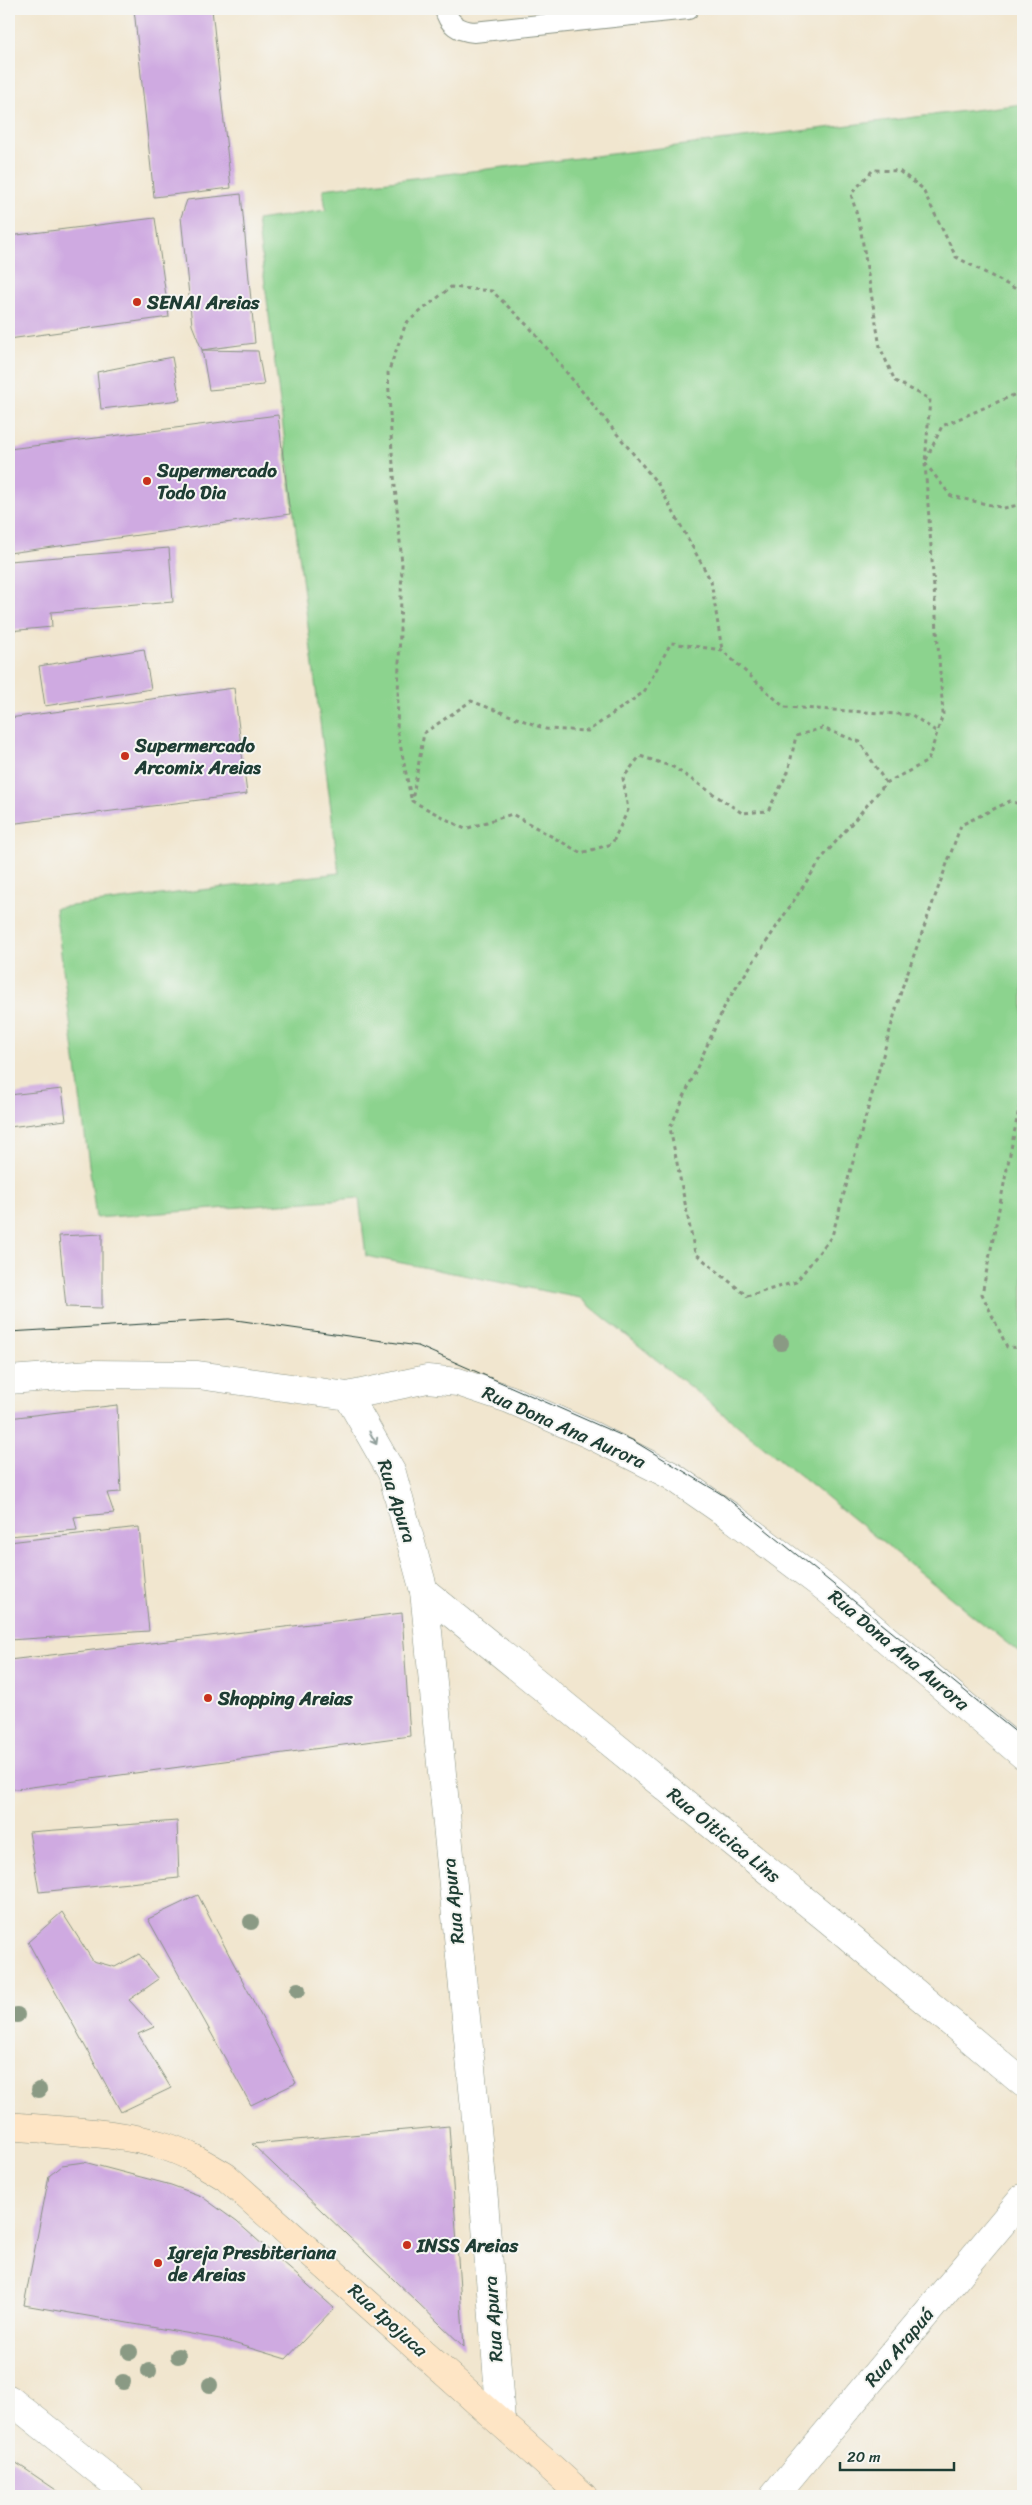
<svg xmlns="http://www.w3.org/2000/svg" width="1032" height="2505" font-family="Sriracha,sans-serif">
<rect width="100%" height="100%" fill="#f6f6f2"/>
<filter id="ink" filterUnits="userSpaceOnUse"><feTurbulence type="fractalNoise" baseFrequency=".02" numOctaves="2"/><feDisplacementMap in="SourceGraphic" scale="10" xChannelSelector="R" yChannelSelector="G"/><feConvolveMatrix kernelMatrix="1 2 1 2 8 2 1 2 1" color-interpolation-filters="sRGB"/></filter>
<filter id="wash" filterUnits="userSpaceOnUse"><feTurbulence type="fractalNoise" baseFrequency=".0096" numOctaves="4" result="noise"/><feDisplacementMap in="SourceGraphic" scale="20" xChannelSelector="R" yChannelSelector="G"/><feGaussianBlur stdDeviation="1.12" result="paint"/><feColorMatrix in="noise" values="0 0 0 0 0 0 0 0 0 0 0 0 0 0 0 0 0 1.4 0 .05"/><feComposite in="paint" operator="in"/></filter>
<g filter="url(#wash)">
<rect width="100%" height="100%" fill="#f1e6cf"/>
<!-- green -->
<polygon fill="#8cd38e" stroke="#568861" points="1023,104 1023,1656 580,1298 366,1256 359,1198 96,1218 55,908 339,873 257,220 326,210 323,189"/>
<g id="blocks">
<!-- building -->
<g fill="#cfaae1">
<polygon points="134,9 212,9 231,188 154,197"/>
<polygon points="241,194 255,343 202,350 192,325 181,217 187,200"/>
<polygon points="155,218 169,317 9,339 9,236"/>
<polygon points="202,350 258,351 264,385 209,390"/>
<polygon points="172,357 180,400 101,409 97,372"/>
<polygon points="278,415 290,514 9,553 9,449"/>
<polygon points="169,548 173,602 51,612 52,627 9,631 9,561"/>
<polygon points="144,649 151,689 45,706 39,666"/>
<polygon points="234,688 247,794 9,824 9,718"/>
<polygon points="62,1089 66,1120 9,1127 9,1095"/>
<polygon points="102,1234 102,1308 66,1307 59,1236"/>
<polygon points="117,1405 121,1492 107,1493 114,1513 74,1517 77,1530 9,1536 9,1418"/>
<polygon points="139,1527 149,1631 9,1640 9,1542"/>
<polygon points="402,1613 410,1736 9,1790 9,1660"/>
<polygon points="177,1821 179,1878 39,1892 29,1832"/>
<polygon points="198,1895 296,2083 251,2105 148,1919"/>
<polygon points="62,1912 93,1961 115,1967 139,1954 159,1979 129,2000 154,2027 138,2034 171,2088 121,2112 28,1942"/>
<polygon points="449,2126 464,2347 252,2144"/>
<polygon points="84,2162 171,2185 201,2196 237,2222 334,2308 286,2359 220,2339 24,2305 49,2176 62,2165"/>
<polygon points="9,2458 65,2496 9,2496"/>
</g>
</g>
</g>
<g filter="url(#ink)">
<use href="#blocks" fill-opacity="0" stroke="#889282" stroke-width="1"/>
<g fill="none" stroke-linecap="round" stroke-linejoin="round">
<defs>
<path id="service" d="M 445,9 C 448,24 459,31 474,32 L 688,9"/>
<g id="minor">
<polyline points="9,1380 90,1374 198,1375 348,1396 427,1379 458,1382 509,1399 591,1435 672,1476 734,1519 827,1589 1023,1755"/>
<polyline points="348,1396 392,1473 424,1591 484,2200 501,2421"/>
<polyline points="424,1591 830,1921 1023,2083"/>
<polyline points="9,2399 130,2496"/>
<polyline points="774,2496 1023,2198"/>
</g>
<path id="secondary" d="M 9,2126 C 60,2131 115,2131 164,2146 C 187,2153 206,2165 226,2177 L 583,2496"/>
</defs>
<!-- service casing -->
<use href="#service" stroke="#889282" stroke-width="22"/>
<!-- minor casing -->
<use href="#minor" stroke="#889282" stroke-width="29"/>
<!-- secondary casing -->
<use href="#secondary" stroke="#889282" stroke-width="29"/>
<!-- path -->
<g stroke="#889282" stroke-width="3" stroke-dasharray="4 4" stroke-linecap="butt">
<polyline points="1023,196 1021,199 1023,205"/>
<polyline points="1023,289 1016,289 956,257 922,188 899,171 873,170 851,194 860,226 880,347 895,381 930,399 925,463 943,714 928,761 886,783 822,858 726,1003 670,1128 695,1253 747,1296 796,1282 832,1236 902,988 961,825 1010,801 1023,805"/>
<polyline points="926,460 942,426 1023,391"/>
<polyline points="925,463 951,496 1004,508 1023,504"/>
<polyline points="886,783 860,742 822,728 796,736 788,772 768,811 742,813 673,767 640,756 623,778 628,810 612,844 581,853 512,814 465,829 412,801 424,733 471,701 546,729 588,731 644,692 671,643 722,650 784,707 912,715 937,732"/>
<polyline points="411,798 397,729 402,564 392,453 388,373 406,323 451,287 492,291 531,329 658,484 711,581 722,650"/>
<polyline points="1023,1089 982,1294 1007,1347 1023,1348"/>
</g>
<!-- service -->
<use href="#service" stroke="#fff" stroke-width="20"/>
<!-- minor -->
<use href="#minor" stroke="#fff" stroke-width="28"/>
<!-- secondary -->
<use href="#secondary" stroke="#fee5c5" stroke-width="28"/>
<!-- tram -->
<polyline stroke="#1f3d34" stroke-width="1" points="9,1332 229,1319 418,1346 632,1440 723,1495 1023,1738"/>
</g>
<!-- trees -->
<g fill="#8a9a84">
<circle cx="781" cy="1343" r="8"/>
<circle cx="251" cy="1922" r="8"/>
<circle cx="298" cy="1990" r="8"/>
<circle cx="17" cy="2015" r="8"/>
<circle cx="39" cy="2090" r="8"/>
<circle cx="130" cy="2352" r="8"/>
<circle cx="178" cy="2356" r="8"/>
<circle cx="149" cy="2371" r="8"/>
<circle cx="123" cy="2382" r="8"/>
<circle cx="210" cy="2385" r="8"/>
</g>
<!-- one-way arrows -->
<defs><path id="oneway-shaft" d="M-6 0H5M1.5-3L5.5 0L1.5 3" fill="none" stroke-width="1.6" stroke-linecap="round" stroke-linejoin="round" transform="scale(1.25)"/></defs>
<use stroke="#8f9e9a" href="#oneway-shaft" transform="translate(373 1438) rotate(61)"/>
</g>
<!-- markers -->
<g fill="#c8321e" stroke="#f6f6f2" stroke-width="2">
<circle cx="137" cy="302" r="5"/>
<circle cx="147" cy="481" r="5"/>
<circle cx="125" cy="756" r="5"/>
<circle cx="208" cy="1698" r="5"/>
<circle cx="407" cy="2245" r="5"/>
<circle cx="158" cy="2263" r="5"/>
</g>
<g text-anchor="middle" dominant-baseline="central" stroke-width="4" stroke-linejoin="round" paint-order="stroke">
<!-- poi labels -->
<g font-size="19" font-weight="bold" fill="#1f3d34" stroke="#f6f6f2" text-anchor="start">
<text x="147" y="302">SENAI Areias</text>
<text x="157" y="470">Supermercado<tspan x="157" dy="22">Todo Dia</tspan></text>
<text x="135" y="745">Supermercado<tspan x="135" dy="22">Arcomix Areias</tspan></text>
<text x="218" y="1698">Shopping Areias</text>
<text x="417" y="2245">INSS Areias</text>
<text x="168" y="2252">Igreja Presbiteriana<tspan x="168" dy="22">de Areias</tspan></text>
</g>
<!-- street labels -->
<g font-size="19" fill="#1f3d34" stroke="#f6f6f2">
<text transform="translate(564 1427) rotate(24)">Rua Dona Ana Aurora</text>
<text transform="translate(397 1501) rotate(72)">Rua Apura</text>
<text transform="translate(899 1650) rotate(40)">Rua Dona Ana Aurora</text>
<text transform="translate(724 1835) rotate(39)">Rua Oiticica Lins</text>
<text transform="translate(453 1901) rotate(-96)">Rua Apura</text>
<text transform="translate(493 2319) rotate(-94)">Rua Apura</text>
<text transform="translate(388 2320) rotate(42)">Rua Ipojuca</text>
<text transform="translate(899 2347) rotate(-50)">Rua Arapuá</text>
</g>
</g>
<!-- margin -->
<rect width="1032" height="2505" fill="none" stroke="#f6f6f2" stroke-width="30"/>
<!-- scale -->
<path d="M840 2462v8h114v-8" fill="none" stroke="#1f3d34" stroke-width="2.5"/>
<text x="847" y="2462" font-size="15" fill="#1f3d34" stroke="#f6f6f2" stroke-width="4" paint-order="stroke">20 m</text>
</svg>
